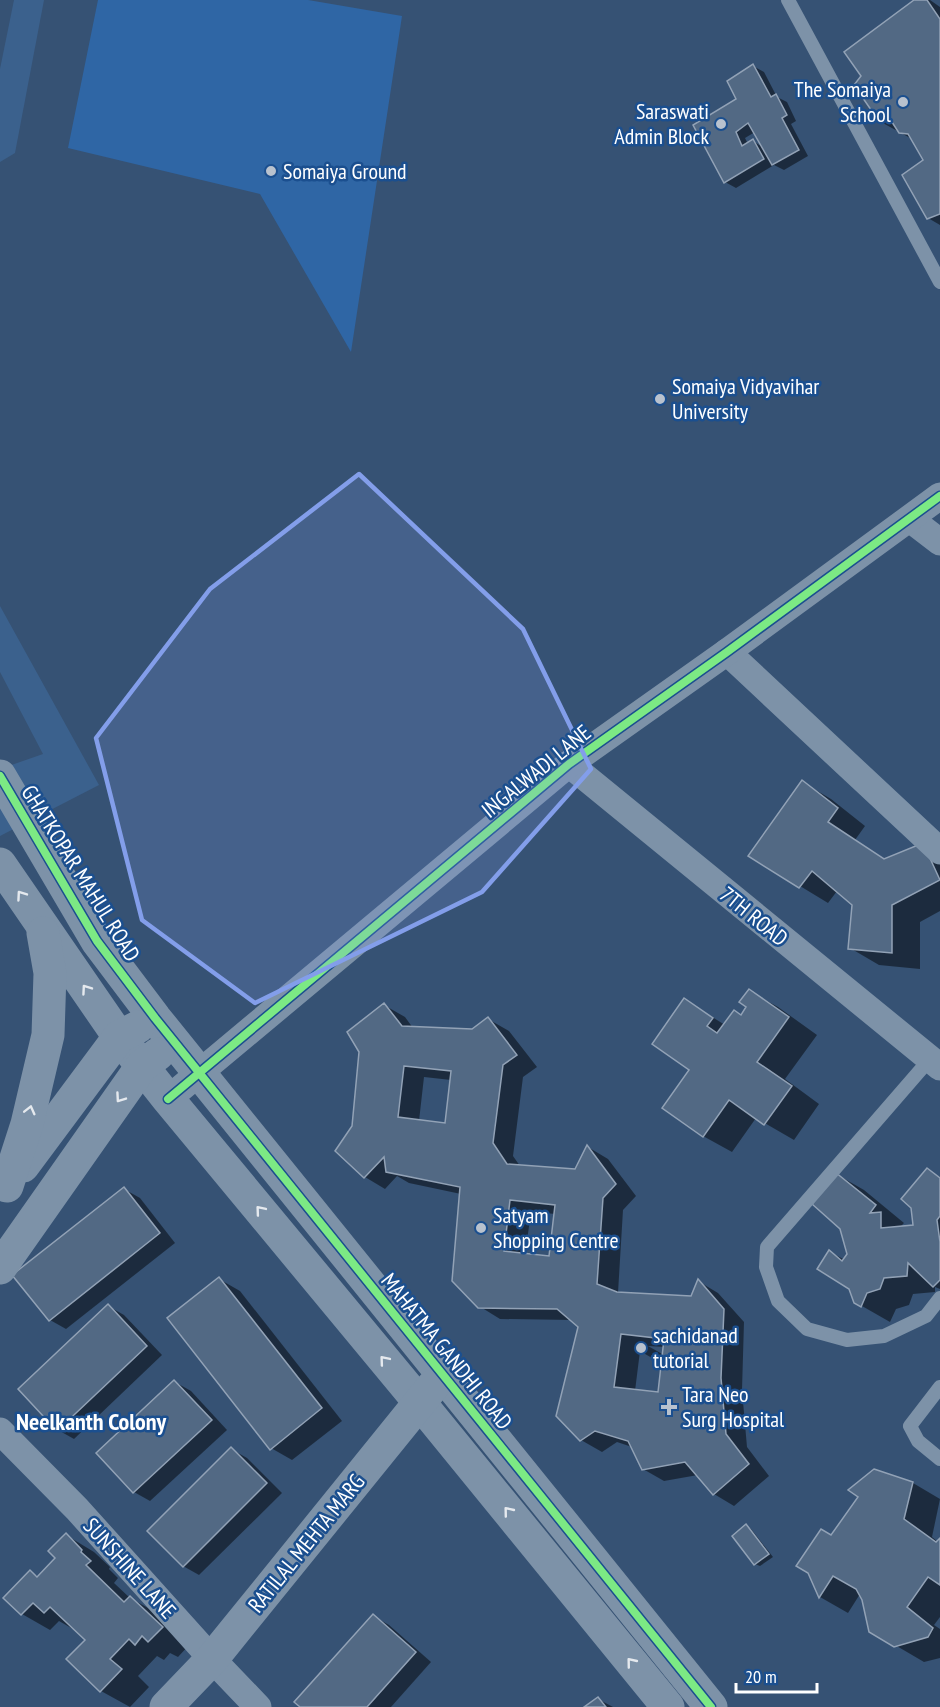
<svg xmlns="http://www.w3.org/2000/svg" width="940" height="1707" font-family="'PT Sans Narrow',sans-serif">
<rect width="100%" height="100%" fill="#365274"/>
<!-- green -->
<polygon fill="#2f66a5" points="98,0 308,0 402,16 351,352 260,194 68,148"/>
<!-- water -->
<g fill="#3b618d">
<polygon points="14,0 44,0 15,153 0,162 0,69"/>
<polygon points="0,606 99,785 0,836 0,769 43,754 0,672"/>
</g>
<!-- shadow -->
<g fill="#0007" fill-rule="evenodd">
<polygon points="917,0 930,0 940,7 940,225 928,218 925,160 912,139 881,122"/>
<path d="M 753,66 L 764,72 L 777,97 L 787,102 L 796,121 L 791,124 L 808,156 L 784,170 L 774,165 L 736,188 L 725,182 L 738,100 ZM 755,132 L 764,148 L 753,141 L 748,144 L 745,138 Z"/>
<polygon points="802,782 831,799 865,826 855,840 886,860 940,854 940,911 920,922 920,969 879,965 850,948 853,904 837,891 828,903 800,886"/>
<polygon points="749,991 778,1007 817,1035 785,1079 819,1104 794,1140 756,1118 732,1152 703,1136 692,1069 685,1000 725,1025 741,1017 748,1006"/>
<path d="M 384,1005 L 405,1017 L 413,1028 L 472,1031 L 488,1019 L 509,1031 L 537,1067 L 523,1077 L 513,1156 L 520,1166 L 576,1170 L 588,1147 L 608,1159 L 636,1196 L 623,1210 L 618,1293 L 692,1298 L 698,1281 L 718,1293 L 744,1322 L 742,1390 L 747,1447 L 769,1476 L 734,1506 L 714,1494 L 698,1475 L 664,1481 L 643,1469 L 632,1447 L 617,1442 L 602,1452 L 581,1440 L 580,1326 L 572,1320 L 500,1319 L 479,1306 L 461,1194 L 409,1183 L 397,1176 L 385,1189 L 365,1177 L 353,1126 ZM 424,1077 L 451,1080 L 446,1125 L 419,1121 ZM 531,1212 L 556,1214 L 550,1258 L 525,1255 ZM 648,1346 L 665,1347 L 664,1355 ZM 640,1351 L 652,1358 L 663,1361 L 659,1393 L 635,1391 Z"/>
<polygon points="927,1170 940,1177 940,1289 935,1287 935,1292 913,1294 909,1305 896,1309 890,1322 855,1302 851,1288 830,1252 845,1260 848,1254 836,1174 864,1190 904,1223 901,1226 904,1227 915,1226"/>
<polygon points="124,1189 140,1198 175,1243 66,1329 50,1320"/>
<polygon points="219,1279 240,1291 342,1421 292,1460 271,1448"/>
<polygon points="108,1306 124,1315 162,1355 74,1439 58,1430 20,1389"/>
<polygon points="175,1382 191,1391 227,1430 150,1501 134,1492 98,1453"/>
<polygon points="231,1449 247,1458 282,1493 199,1575 183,1566"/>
<polygon points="913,1483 940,1499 932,1537 938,1542 940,1540 940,1617 934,1625 940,1629 940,1658 924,1662 895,1645 860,1594 848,1613 820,1597 809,1572 832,1537"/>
<polygon points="746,1526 751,1529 773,1557 760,1566 755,1564"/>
<polygon points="66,1535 94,1552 110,1567 109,1569 118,1578 114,1583 130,1598 159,1614 190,1644 178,1657 170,1653 164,1660 157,1656 138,1676 149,1687 130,1707 101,1691 68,1659 87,1640 73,1629 59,1621 50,1630 22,1614 30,1572 39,1577 58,1558"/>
<polygon points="373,1616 389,1625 431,1662 391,1707 302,1707"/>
<polygon points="598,1699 613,1707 587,1707"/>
</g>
<!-- building -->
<g fill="#526984" stroke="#92a2b6" stroke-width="1.5" fill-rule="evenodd">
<polygon points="914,0 927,0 940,19 940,214 927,219 902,175 923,160 908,134 899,133 890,119 880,123 854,85 861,76 844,52"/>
<polygon points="753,64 771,97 776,94 787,115 782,118 799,150 772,165 748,123 736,132 742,146 753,139 764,159 724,183 693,125 736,99 727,81"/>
<polygon points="802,780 838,808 828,822 884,859 923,843 940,880 892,905 892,953 848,949 852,905 812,871 799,888 748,856"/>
<polygon points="749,989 789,1017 757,1062 792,1086 764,1125 729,1100 703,1137 662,1108 689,1070 652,1044 684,998 713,1018 707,1026 717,1033 734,1010 741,1015 746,1007 739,1002"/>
<path d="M 384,1003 L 402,1026 L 472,1029 L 488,1017 L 517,1055 L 503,1065 L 493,1143 L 507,1164 L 575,1169 L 587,1145 L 616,1184 L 603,1198 L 597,1284 L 617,1292 L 691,1296 L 698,1279 L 724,1309 L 721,1378 L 726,1434 L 749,1464 L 713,1495 L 685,1462 L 642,1470 L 628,1441 L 595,1431 L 580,1441 L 556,1416 L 578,1327 L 557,1309 L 478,1308 L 452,1281 L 460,1187 L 386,1172 L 384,1157 L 364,1178 L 335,1151 L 352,1126 L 359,1052 L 347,1032 ZM 404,1066 L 451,1071 L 445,1123 L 398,1117 ZM 510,1200 L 555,1205 L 549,1256 L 504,1251 ZM 621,1334 L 664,1339 L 658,1392 L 614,1387 Z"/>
<polygon points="927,1168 940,1178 940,1216 937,1220 940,1242 940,1280 933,1287 908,1263 907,1276 884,1278 880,1289 867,1293 861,1307 854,1303 849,1289 817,1269 829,1250 842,1261 847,1254 840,1229 812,1204 835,1172 876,1205 870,1213 881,1212 881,1228 913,1225 911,1208 901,1199"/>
<polygon points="124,1187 160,1233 49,1321 12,1275"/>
<polygon points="219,1277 322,1408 270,1450 167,1318"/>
<polygon points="108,1304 147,1346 57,1431 18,1389"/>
<polygon points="174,1380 212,1420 133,1493 96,1453"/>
<polygon points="231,1447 267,1483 183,1567 147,1531"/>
<polygon points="874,1469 913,1482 904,1519 936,1542 940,1538 940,1585 928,1577 907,1607 933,1628 928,1637 894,1647 869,1632 862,1600 856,1589 833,1576 819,1598 808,1573 796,1566 821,1529 831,1535 858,1497 848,1490"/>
<polygon points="746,1524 769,1554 754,1565 732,1536"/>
<polygon points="66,1533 82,1550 81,1552 91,1561 86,1565 124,1602 130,1596 163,1627 148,1642 142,1636 135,1645 129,1639 110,1659 122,1669 100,1692 66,1659 85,1640 50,1607 44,1613 33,1603 21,1615 3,1598 30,1570 37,1577 55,1558 48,1551"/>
<polygon points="373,1614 416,1652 367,1707 300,1707 294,1702"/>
<polygon points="598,1697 606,1707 584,1707"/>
</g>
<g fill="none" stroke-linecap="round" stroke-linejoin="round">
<!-- service -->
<g stroke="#7d92a8" stroke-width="14">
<polyline points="788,0 940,282"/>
<polyline points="930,1059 767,1247 766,1267 778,1301 807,1329 847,1340 884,1336 926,1316 940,1298"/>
<polyline points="940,1387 910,1426 918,1441 940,1459"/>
</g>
<!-- minor -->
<g stroke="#7d92a8" stroke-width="27">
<polyline points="910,519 940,542"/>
<polyline points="727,652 940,851"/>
<polyline points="569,764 940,1067"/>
<polyline points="168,1099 569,764 727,652 940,496"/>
<polyline points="0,1431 77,1509 212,1659 258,1707"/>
</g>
<!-- tertiary -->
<g stroke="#7d92a8" stroke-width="33">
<polyline points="0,776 97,941 155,1018 711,1707"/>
<polyline points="0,864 119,1037 168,1099 420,1403 668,1707"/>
<polyline points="23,1166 119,1037 138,1027"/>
<polyline points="7,1186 27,1124 48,1035 50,973 43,933"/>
<polyline points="0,1268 142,1066 158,1054"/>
<polyline points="166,1707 212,1659 433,1386"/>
</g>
<defs>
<g id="cycleway">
<polyline points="0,776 97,941 155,1018 711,1707"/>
<polyline points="168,1099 569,764 727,652 940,496"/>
</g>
</defs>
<!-- cycleway casing -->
<use href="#cycleway" stroke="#1b4f8f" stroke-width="11"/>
<!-- cycleway -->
<use href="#cycleway" stroke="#7ce984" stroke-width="8"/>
</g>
<!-- one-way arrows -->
<defs><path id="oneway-chevron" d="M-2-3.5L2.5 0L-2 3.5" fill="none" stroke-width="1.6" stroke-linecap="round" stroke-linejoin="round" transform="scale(1.5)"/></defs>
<g stroke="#e5e9ee">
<use href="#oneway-chevron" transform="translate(21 895) rotate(-125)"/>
<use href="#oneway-chevron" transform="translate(86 989) rotate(-125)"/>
<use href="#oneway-chevron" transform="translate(120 1098) rotate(125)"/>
<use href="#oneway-chevron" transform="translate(30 1110) rotate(-76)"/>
<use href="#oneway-chevron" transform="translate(260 1210) rotate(-130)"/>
<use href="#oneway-chevron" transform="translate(384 1360) rotate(-130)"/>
<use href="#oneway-chevron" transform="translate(508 1511) rotate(-129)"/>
<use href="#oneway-chevron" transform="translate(631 1662) rotate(-129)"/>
</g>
<!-- marked area -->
<path fill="#839eea" fill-opacity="0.2" stroke="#839eea" stroke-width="4.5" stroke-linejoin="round" d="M 359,474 L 523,629 L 591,769 L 482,892 L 255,1003 L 142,920 L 96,738 L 210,589 Z"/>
<!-- markers -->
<g fill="#b9c2ce" stroke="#1b4f8f" stroke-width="2">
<circle cx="903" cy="102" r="6"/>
<circle cx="721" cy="124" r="6"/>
<circle cx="271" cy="171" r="6"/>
<circle cx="660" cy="399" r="6"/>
<circle cx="481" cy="1228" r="6"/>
<circle cx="641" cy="1348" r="6"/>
<path d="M666 1398h6v6h6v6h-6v6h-6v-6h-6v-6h6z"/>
</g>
<g text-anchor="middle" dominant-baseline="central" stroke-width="5" stroke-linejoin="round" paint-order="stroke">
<!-- poi labels -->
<g font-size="22" fill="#fff" stroke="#1b4f8f" text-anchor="start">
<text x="891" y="89" text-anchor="end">The Somaiya<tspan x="891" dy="25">School</tspan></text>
<text x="709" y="111" text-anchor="end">Saraswati<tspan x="709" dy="25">Admin Block</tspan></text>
<text x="283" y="171">Somaiya Ground</text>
<text x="672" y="386">Somaiya Vidyavihar<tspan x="672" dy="25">University</tspan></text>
<text x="493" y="1215">Satyam<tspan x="493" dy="25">Shopping Centre</tspan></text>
<text x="653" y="1335">sachidanad<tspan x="653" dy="25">tutorial</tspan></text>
<text x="682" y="1394">Tara Neo<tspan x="682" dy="25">Surg Hospital</tspan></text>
</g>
<!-- street labels -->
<g font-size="22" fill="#fff" stroke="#1b4f8f">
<text transform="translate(536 771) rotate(-39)">INGALWADI LANE</text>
<text transform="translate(81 873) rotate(58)">GHATKOPAR MAHUL ROAD</text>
<text transform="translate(754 916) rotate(39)">7TH ROAD</text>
<text transform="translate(447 1351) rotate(51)">MAHATMA GANDHI ROAD</text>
<text transform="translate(306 1543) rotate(-51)">RATILAL MEHTA MARG</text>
<text transform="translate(130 1568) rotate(48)">SUNSHINE LANE</text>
</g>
<!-- neighbourhood labels -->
<g font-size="24" font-weight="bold" fill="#fff" stroke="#1b4f8f">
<text x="91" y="1421">Neelkanth Colony</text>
</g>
</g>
<!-- scale -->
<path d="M736 1683v9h81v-9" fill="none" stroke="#ffffff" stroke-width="3"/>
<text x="745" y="1683" font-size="18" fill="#ffffff" stroke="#1b4f8f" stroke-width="4.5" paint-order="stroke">20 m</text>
</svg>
